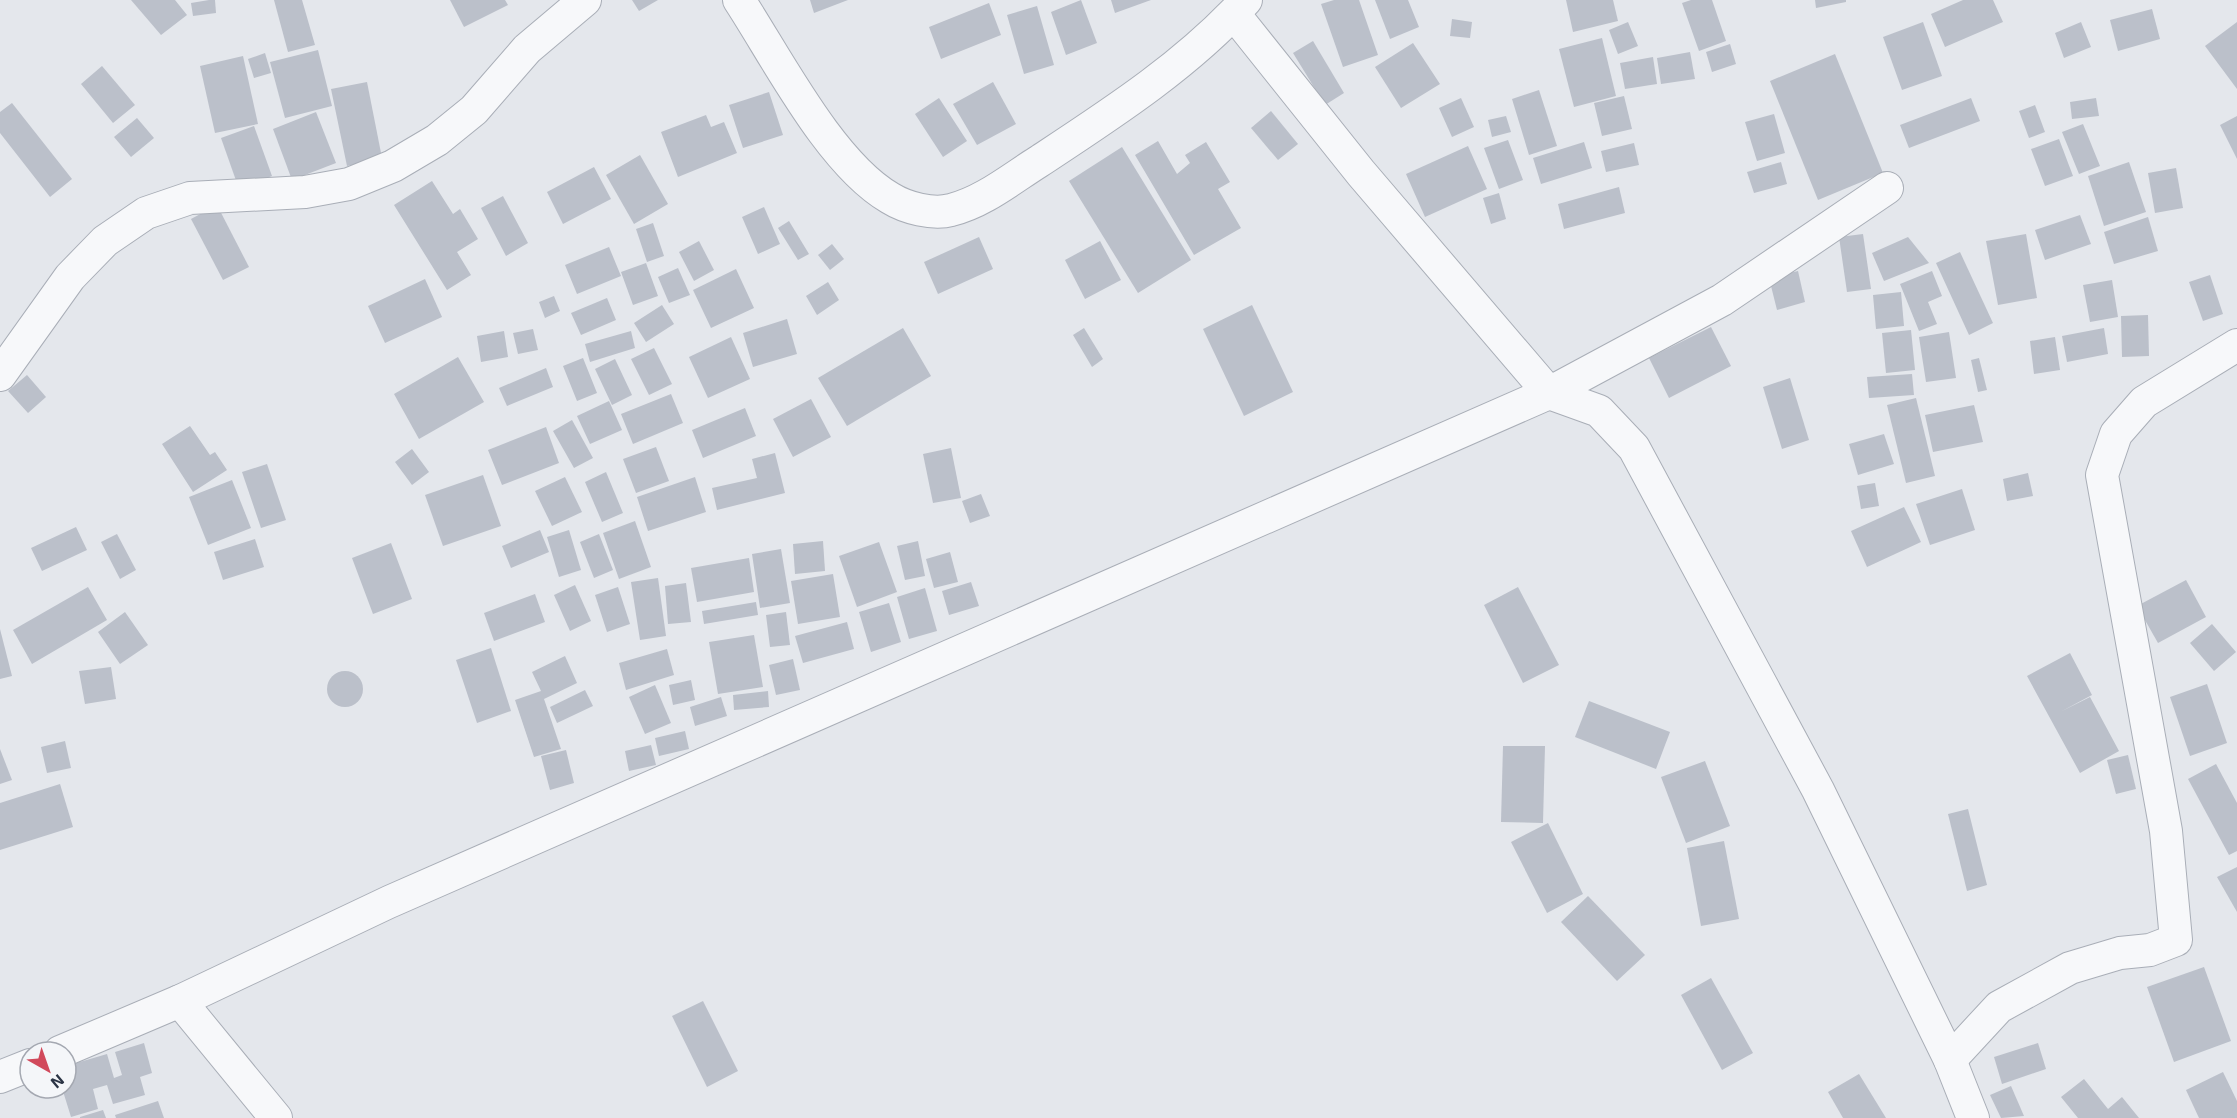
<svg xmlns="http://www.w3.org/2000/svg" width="2237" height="1118" font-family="'Exo 2',sans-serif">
<rect width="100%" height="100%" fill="#e4e7ec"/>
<!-- building -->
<g fill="#bbc0ca">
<polygon points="131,0 175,0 187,15 161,35"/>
<polygon points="209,0 215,0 216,13 193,16 191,3"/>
<polygon points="274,0 302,0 315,45 288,52"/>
<polygon points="450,0 505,0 508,5 464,27"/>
<polygon points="632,0 658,0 639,11"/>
<polygon points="810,0 848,0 814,13"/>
<polygon points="1081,0 1097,43 1066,55 1051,12"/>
<polygon points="1111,0 1151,0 1115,13"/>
<polygon points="1334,0 1359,0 1378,55 1343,67 1321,4"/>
<polygon points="1375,0 1408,0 1419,27 1390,39"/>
<polygon points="1566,0 1613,0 1618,21 1573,32"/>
<polygon points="1691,0 1712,0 1726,41 1699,51 1682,3"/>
<polygon points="1815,0 1846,0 1846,2 1816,8"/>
<polygon points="1963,0 1993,0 2003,22 1945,47 1931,14"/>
<polygon points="989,3 1001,35 941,59 929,27"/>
<polygon points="1037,6 1054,65 1024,74 1007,15"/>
<polygon points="2152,9 2160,39 2118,51 2110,20"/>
<polygon points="1452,19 1472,22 1470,38 1450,36"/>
<polygon points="1628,22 1638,46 1618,54 1609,30"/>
<polygon points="1923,22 1942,76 1902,90 1883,37"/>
<polygon points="2081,22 2091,47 2064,58 2055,33"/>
<polygon points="2237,22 2237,89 2205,46"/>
<polygon points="1602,38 1616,96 1574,107 1559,49"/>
<polygon points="1313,41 1344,93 1325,105 1293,53"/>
<polygon points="1413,43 1440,84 1401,108 1375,67"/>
<polygon points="1730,44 1736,64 1712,72 1706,52"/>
<polygon points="318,50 332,106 285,118 270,62"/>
<polygon points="1690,52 1695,79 1661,84 1657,58"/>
<polygon points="265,53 271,73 254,78 248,59"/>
<polygon points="1835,54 1883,173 1818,200 1770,81"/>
<polygon points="243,56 258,124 215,133 200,66"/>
<polygon points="1653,57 1657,84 1625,89 1620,63"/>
<polygon points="102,66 135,105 113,123 81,84"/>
<polygon points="367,82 382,158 347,166 331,89"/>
<polygon points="993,82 1016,124 977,145 953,104"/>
<polygon points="1539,90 1557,146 1529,155 1512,99"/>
<polygon points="769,92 783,135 743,148 729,105"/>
<polygon points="1624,96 1632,129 1602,136 1594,103"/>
<polygon points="939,98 967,141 943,157 915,114"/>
<polygon points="1461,98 1474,127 1452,137 1439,108"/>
<polygon points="1971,98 1980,121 1909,148 1900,125"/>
<polygon points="2096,98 2099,116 2072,119 2070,102"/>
<polygon points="12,103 72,179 50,197 0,133 0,112"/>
<polygon points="2035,105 2045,132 2029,138 2019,111"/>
<polygon points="1271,111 1298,144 1278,160 1251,128"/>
<polygon points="316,112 336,163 292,180 273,129"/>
<polygon points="1774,114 1785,153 1757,161 1745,122"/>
<polygon points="706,115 711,127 724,122 737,153 678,177 661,132"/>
<polygon points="1506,116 1511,132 1492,137 1488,120"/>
<polygon points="2237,116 2237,159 2220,125"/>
<polygon points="137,118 154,138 131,157 114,137"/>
<polygon points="2083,124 2100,166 2079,174 2062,132"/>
<polygon points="254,126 272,176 239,189 221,138"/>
<polygon points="2059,139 2073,176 2045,186 2031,149"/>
<polygon points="1508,140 1523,180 1499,189 1484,148"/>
<polygon points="1158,141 1177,174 1190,163 1185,155 1206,142 1230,182 1218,189 1241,228 1194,255 1135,155"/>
<polygon points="1584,142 1592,168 1541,184 1533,158"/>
<polygon points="1634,143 1639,165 1606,172 1601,151"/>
<polygon points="1468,146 1487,189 1425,217 1406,174"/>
<polygon points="1122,147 1191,260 1138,293 1069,181"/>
<polygon points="640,155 668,204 634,224 606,175"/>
<polygon points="1781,162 1787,184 1754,193 1747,172"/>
<polygon points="2129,162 2146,212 2104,226 2088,176"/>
<polygon points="594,167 611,199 563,224 547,192"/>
<polygon points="2176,168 2183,208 2155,213 2148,173"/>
<polygon points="432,181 453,214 460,209 478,239 457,252 471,275 447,290 394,205"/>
<polygon points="1619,187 1625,213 1564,229 1558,204"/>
<polygon points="1499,193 1506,219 1491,224 1483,198"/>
<polygon points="503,196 528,243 506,256 481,208"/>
<polygon points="217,205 249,267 223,280 191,219"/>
<polygon points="764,207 780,244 758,254 742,217"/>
<polygon points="2080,215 2091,244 2045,260 2035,230"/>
<polygon points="2148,217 2158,251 2114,264 2104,232"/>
<polygon points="789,221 809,254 798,260 778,228"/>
<polygon points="653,223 664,256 647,262 636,229"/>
<polygon points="1863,234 1871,289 1847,292 1839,237"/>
<polygon points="2026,234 2037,298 1998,305 1986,241"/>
<polygon points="979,237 993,269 938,294 924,262"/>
<polygon points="1908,237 1929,263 1884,281 1872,253"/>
<polygon points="699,241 714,270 694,281 679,252"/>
<polygon points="1100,241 1121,280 1085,299 1065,260"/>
<polygon points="832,244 844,259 830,270 818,255"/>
<polygon points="609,247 621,276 577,294 565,265"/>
<polygon points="1960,252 1993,323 1969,335 1936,263"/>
<polygon points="646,263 658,296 633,305 621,272"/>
<polygon points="678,268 690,295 669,303 658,277"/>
<polygon points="736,269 754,308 711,328 693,290"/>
<polygon points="1798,271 1805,302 1777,310 1769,278"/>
<polygon points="1932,271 1942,296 1928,302 1937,324 1919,331 1900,284"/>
<polygon points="2210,275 2223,314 2203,321 2189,282"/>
<polygon points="425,279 442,317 385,343 368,306"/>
<polygon points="2112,280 2118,317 2090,322 2083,285"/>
<polygon points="828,282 839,300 817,315 806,296"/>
<polygon points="1901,292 1904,326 1876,329 1873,295"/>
<polygon points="554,296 560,311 545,318 539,302"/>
<polygon points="607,298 616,320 581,335 571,313"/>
<polygon points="662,305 674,324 646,342 634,323"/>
<polygon points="1252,305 1293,392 1244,416 1203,329"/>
<polygon points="2148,315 2149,356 2122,357 2121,316"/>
<polygon points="787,319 797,354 753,367 743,333"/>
<polygon points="1711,327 1731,366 1669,398 1649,358"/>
<polygon points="903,328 931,376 847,426 818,378"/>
<polygon points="1084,328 1103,359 1092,367 1073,335"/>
<polygon points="2104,328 2108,354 2067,362 2062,336"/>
<polygon points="533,329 538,350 518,354 513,333"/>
<polygon points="1911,330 1915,370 1886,373 1882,333"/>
<polygon points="504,331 508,357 481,362 477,336"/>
<polygon points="631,331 635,348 590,362 585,344"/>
<polygon points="1949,332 1956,378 1926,382 1919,337"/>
<polygon points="731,337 750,379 708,398 689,357"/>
<polygon points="2055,337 2060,370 2034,374 2030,341"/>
<polygon points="654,348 672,384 649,395 631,359"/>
<polygon points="458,357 484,402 419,439 394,394"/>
<polygon points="583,358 597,393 577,401 563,366"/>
<polygon points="1979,358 1987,390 1978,392 1971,360"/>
<polygon points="615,359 632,395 612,405 595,369"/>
<polygon points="546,368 553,387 507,406 499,388"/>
<polygon points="1912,374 1914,395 1869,398 1867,377"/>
<polygon points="27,375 46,397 28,413 8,391"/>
<polygon points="1790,378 1809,440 1782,449 1763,387"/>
<polygon points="671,394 683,423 633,444 621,414"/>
<polygon points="1916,398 1935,476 1906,483 1887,405"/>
<polygon points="811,399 831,437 793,457 773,419"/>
<polygon points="609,401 622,430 590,444 577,416"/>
<polygon points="1974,405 1983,442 1933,452 1925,415"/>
<polygon points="745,408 756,436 703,458 692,430"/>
<polygon points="572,420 593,458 574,468 553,431"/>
<polygon points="190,426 210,455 215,452 227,470 193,492 162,444"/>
<polygon points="546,427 559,463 502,485 488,450"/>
<polygon points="1884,434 1894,464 1858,475 1849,444"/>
<polygon points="656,447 669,481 636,493 623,459"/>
<polygon points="951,448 961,498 933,503 923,454"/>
<polygon points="412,449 429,472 412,485 395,462"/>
<polygon points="775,453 785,493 717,510 712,488 757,478 752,459"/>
<polygon points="267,464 286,520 261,528 242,472"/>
<polygon points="606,472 623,513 602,522 585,482"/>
<polygon points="2028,473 2033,496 2007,501 2003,479"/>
<polygon points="483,475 501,526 443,546 425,495"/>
<polygon points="565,477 582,512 552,526 535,491"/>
<polygon points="695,477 706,512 648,531 637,497"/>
<polygon points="232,480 251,528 208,545 189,497"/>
<polygon points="1875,483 1879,506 1861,509 1857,486"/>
<polygon points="1962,489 1975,530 1930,545 1916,504"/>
<polygon points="981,494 990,516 970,523 962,501"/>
<polygon points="1904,507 1921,542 1867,567 1851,531"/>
<polygon points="635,521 651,567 619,579 603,533"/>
<polygon points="76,527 87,550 42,571 31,548"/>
<polygon points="540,530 549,552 511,568 502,546"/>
<polygon points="569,530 581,570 559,577 547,537"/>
<polygon points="117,534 136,570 120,579 101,542"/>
<polygon points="599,534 613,570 594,578 580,542"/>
<polygon points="255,539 264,567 223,580 214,552"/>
<polygon points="823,541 825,571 795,574 793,544"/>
<polygon points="918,541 925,576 905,580 897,546"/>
<polygon points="879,542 897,592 857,607 839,556"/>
<polygon points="391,543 412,599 373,614 352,558"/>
<polygon points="781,549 790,603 760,608 752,554"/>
<polygon points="950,552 958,582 934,588 926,559"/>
<polygon points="749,558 754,592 697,602 691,568"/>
<polygon points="833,574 840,617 798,624 791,581"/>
<polygon points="658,578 666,636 640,640 631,582"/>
<polygon points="2186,580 2206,617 2158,643 2137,606"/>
<polygon points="971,582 979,606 949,615 942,591"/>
<polygon points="686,583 691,622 668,624 665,586"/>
<polygon points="575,585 591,621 570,631 554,595"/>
<polygon points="88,587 107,620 32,664 13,630"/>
<polygon points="618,587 630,624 607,632 595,595"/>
<polygon points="1518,587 1559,665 1523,683 1484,605"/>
<polygon points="925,588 937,631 909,639 897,597"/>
<polygon points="535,594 545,622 494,641 484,613"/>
<polygon points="756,602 758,615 704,624 702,611"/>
<polygon points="889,603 901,642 871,652 859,612"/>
<polygon points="125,612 148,645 120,664 98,632"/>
<polygon points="786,612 790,645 770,647 766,615"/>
<polygon points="847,622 854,649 803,663 795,636"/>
<polygon points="2212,624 2236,652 2214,671 2190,643"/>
<polygon points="0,629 12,676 0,679"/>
<polygon points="754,635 763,687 718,694 709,642"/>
<polygon points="491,648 511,711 477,723 456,660"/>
<polygon points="667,649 674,675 626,690 619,663"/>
<polygon points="2070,653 2092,695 2062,711 2090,697 2119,751 2080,773 2027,676"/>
<polygon points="565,656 577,683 544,699 561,749 534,757 515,700 541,691 532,672"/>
<polygon points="793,659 800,690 776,695 769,665"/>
<polygon points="111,667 116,699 85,704 79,671"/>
<circle cx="345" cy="689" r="18"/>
<polygon points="691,680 695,700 673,705 669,685"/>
<polygon points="2207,684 2227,743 2190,756 2170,697"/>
<polygon points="655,685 671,723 645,734 629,697"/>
<polygon points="585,690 593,706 557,723 550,707"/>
<polygon points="768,691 769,707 734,710 733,695"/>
<polygon points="721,697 727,716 695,726 690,707"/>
<polygon points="1589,701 1670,732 1656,769 1575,737"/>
<polygon points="685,731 689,749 659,756 655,738"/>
<polygon points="65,741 71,768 47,773 41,747"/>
<polygon points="651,745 656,765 629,771 625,751"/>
<polygon points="1503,746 1545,746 1543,823 1501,822"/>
<polygon points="0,749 12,780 0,784"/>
<polygon points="566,750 574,783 550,790 541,756"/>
<polygon points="2128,755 2136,789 2116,794 2107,760"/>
<polygon points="1705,761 1730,826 1686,843 1661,777"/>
<polygon points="2216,764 2237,803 2237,851 2229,855 2188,779"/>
<polygon points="60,784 73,827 0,850 0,803"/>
<polygon points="1968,809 1987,885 1967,891 1948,814"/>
<polygon points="1548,823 1583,894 1547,913 1511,842"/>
<polygon points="1724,841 1739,919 1701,926 1687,848"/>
<polygon points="2237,867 2237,912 2217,877"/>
<polygon points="1588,896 1645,955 1617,981 1561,922"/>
<polygon points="2204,967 2231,1041 2174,1062 2147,987"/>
<polygon points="1711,978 1753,1053 1722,1070 1681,995"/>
<polygon points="703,1001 738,1071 707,1087 672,1016"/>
<polygon points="144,1043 152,1073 140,1077 145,1095 113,1104 107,1085 93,1089 98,1109 71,1117 62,1088 66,1088 66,1066 107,1054 114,1078 122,1075 115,1052"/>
<polygon points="2038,1043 2046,1069 2002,1084 1994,1057"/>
<polygon points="2223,1072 2237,1101 2237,1118 2199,1118 2186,1090"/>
<polygon points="1859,1074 1886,1118 1843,1118 1828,1092"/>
<polygon points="2084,1079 2108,1109 2122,1097 2139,1118 2078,1118 2061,1097"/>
<polygon points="2011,1086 2024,1116 2001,1118 1990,1095"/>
<polygon points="158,1101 164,1118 116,1118 115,1115"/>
<polygon points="103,1110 106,1118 80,1118 80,1117"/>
</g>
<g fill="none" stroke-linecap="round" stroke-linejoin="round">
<defs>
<g id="minor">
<path d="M 739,0 C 777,58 830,163 890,198 C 906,208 933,215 951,210 C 983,202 1011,179 1038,162 C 1111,114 1187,65 1246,0"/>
<polyline points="1234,14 1361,173 1549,393 1599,411 1634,448 1818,790 1950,1060 1973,1118"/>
<polyline points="0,375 70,277 105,241 146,213 190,198 305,192 349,184 393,166 437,140 474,110 527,49 585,0"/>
<polyline points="180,1001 276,1118"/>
<polyline points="60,1052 180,1001 389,902 1549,393 1722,300 1887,188"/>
<polyline points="1950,1060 1999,1007 2070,968 2120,953 2150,950 2176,940 2166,831 2102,475 2116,434 2144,402 2237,345"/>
<polyline points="0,1077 30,1065"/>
</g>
</defs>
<!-- minor casing -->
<use href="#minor" stroke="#a9aeb7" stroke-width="34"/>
<!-- minor -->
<use href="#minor" stroke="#f7f8fa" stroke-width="32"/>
</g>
<!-- north arrow -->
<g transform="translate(48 1070) rotate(140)"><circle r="28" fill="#f4f6f9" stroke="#a4a8b1" stroke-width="1.5"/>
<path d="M0-4.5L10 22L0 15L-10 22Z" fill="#d1495b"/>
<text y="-9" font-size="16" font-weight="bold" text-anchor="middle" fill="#2b3445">N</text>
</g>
</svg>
